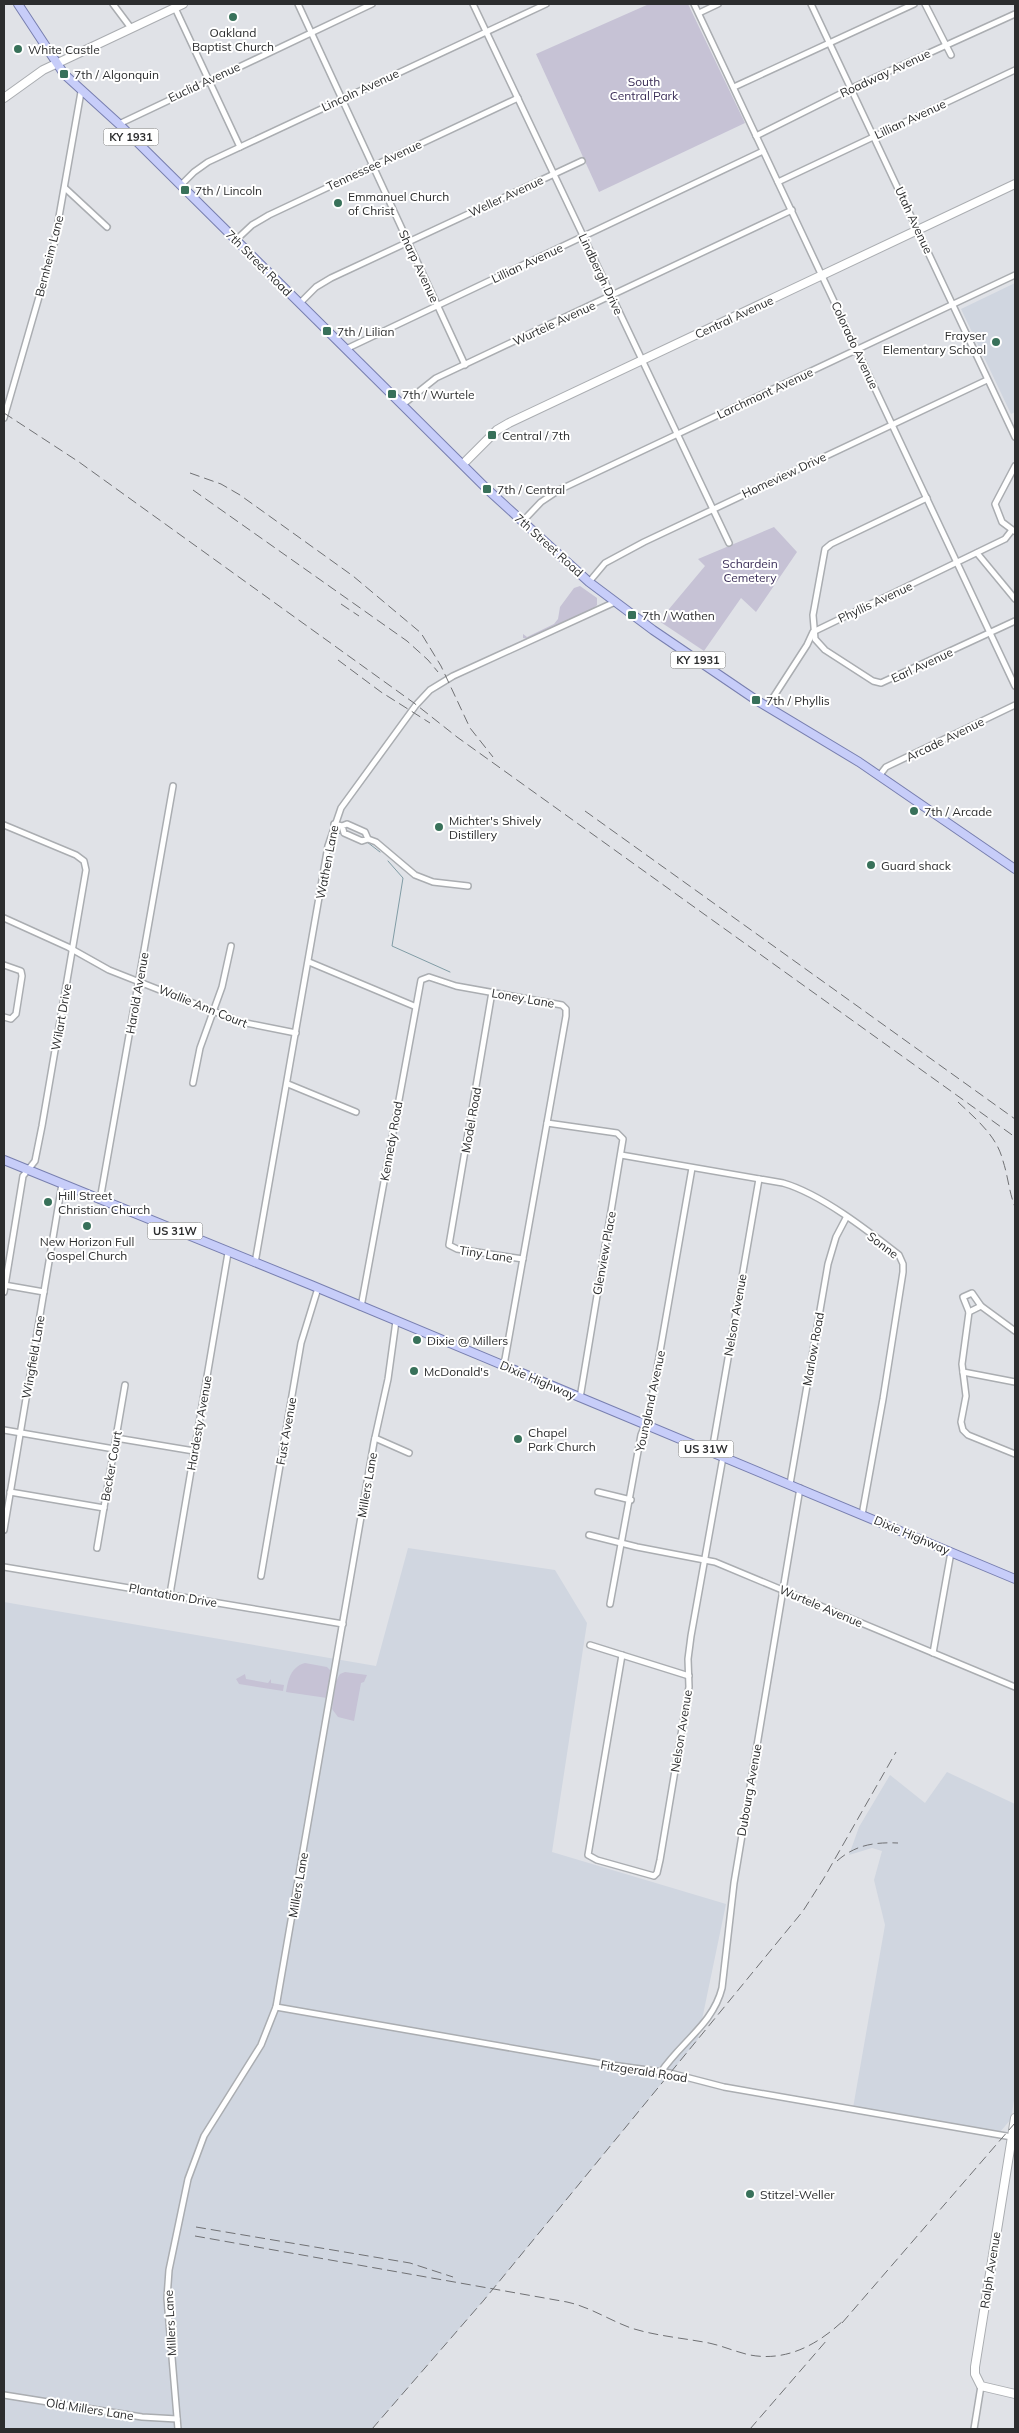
<svg xmlns="http://www.w3.org/2000/svg" width="1019" height="2433" font-family="Mulish,sans-serif">
<rect width="100%" height="100%" fill="#e0e2e7"/>
<!-- built -->
<g fill="#d0d6e0">
<polygon points="1015,283 1015,412 1011,414 961,309"/>
<polygon points="408,1548 555,1570 587,1623 552,1852 726,1904 698,2039 484,2300 372,2429 4,2429 4,1602 376,1666"/>
<polygon points="947,1772 1015,1804 1015,2094 1011,2119 1000,2132 853,2108 885,1925 874,1880 882,1851 872,1848 849,1855 859,1827 890,1775 925,1803"/>
</g>
<!-- green -->
<g fill="#c6c2d5">
<polygon points="649,4 688,4 745,123 599,192 536,54"/>
<polygon points="774,527 797,552 756,612 741,598 704,651 659,621 705,566 698,559"/>
<polygon points="580,586 597,598 597,605 593,609 528,639 523,638 523,634 527,637 554,624 558,619 560,607 574,588"/>
<path d="M 305,1663 L 327,1667 L 331,1671 L 327,1698 L 286,1692 C 288,1679 291,1667 305,1663 Z"/>
<polygon points="345,1672 367,1675 364,1682 361,1683 354,1721 338,1717 332,1709 336,1681 340,1674"/>
<polygon points="245,1674 246,1679 268,1683 271,1679 271,1683 284,1685 283,1691 239,1684 236,1679"/>
</g>
<g fill="none" stroke-linecap="round" stroke-linejoin="round">
<!-- stream -->
<g stroke="#819ca5" stroke-width="1">
<polyline points="367,842 380,852"/>
<polyline points="332,853 336,837 341,832"/>
<polyline points="388,861 403,878 392,946 450,972"/>
</g>
<defs>
<g id="street">
<polyline points="113,4 131,28"/>
<polyline points="298,4 465,365"/>
<polyline points="473,4 729,543"/>
<polyline points="694,4 1015,686"/>
<polyline points="811,4 1015,437"/>
<polyline points="925,4 951,55"/>
<polyline points="175,8 240,147"/>
<polyline points="699,13 718,4"/>
<polyline points="734,87 914,4"/>
<polyline points="119,124 372,4"/>
<polyline points="756,136 852,88 1015,14"/>
<polyline points="778,182 1015,70"/>
<polyline points="181,185 194,172 208,162 546,4"/>
<polyline points="65,188 107,227"/>
<polyline points="236,240 252,225 269,215 518,98"/>
<polyline points="300,303 316,287 331,278 582,161"/>
<polyline points="346,349 763,151"/>
<polyline points="402,405 436,378 792,210"/>
<polyline points="4,418 54,245 81,92"/>
<polyline points="927,498 831,544 825,549 813,615 815,639 825,650 873,681 881,683 1015,621"/>
<polyline points="522,522 541,502 559,490 1015,275"/>
<polyline points="1014,531 1002,522 995,504 1015,466"/>
<polyline points="977,553 1015,599"/>
<polyline points="589,582 605,563 644,542 987,380"/>
<polyline points="767,707 807,645 813,632 1005,539 1012,530"/>
<polyline points="879,776 886,767 1015,705"/>
<polyline points="334,824 342,826 347,824 365,832 368,839 362,841 344,833 342,826"/>
<polyline points="4,825 76,855 84,861 86,870 42,1126 35,1161 23,1176 4,1292"/>
<polyline points="368,839 376,842 415,875 433,882 468,886"/>
<polyline points="4,918 68,947 109,970 241,1022 296,1033"/>
<polyline points="309,962 414,1006"/>
<polyline points="4,965 21,971 22,976 16,1014 11,1019 4,1017"/>
<polyline points="492,992 449,1245 457,1249 523,1259"/>
<polyline points="193,1083 200,1048 222,987 231,946"/>
<polyline points="288,1084 356,1112"/>
<polyline points="547,1123 617,1133 623,1139 580,1398"/>
<path d="M 621,1155 L 783,1183 C 821,1194 867,1230 899,1255 L 903,1264 L 903,1272 L 883,1399 L 862,1515"/>
<polyline points="100,1200 173,786"/>
<polyline points="255,1263 328,846 341,808 416,705 430,690 453,676 615,602"/>
<polyline points="4,1285 44,1292"/>
<polyline points="361,1307 421,980 429,977 456,986 562,1005 566,1009 566,1016 504,1365"/>
<polyline points="969,1312 963,1297 972,1293 981,1306"/>
<polyline points="1015,1331 981,1306 969,1312 962,1364 966,1396 961,1422 963,1430 968,1435 1015,1454"/>
<polyline points="963,1372 1015,1382"/>
<polyline points="4,1430 114,1449"/>
<polyline points="116,1438 194,1451"/>
<polyline points="375,1438 409,1453"/>
<polyline points="712,1451 759,1179"/>
<polyline points="790,1484 828,1264 836,1237 846,1218"/>
<polyline points="10,1492 104,1508"/>
<polyline points="598,1492 631,1500"/>
<polyline points="4,1530 62,1184"/>
<polyline points="589,1535 637,1547 715,1562 1015,1687"/>
<polyline points="97,1548 125,1385"/>
<polyline points="4,1567 343,1624"/>
<polyline points="261,1576 301,1343 318,1288"/>
<polyline points="170,1594 228,1253"/>
<polyline points="610,1604 641,1435 649,1415 654,1386 692,1168"/>
<polyline points="590,1645 689,1676"/>
<polyline points="933,1653 951,1552"/>
<polyline points="622,1655 588,1855 597,1860 654,1876 657,1873 660,1860 689,1687 688,1659 691,1636 723,1457"/>
<polyline points="276,2007 597,2063 670,2073 724,2087 1012,2137"/>
<path d="M 661,2072 C 681,2042 713,2024 722,1988 L 734,1883 L 800,1488"/>
<polyline points="4,2395 142,2417 177,2419"/>
<polyline points="178,2429 167,2298 169,2270 188,2179 204,2136 261,2045 276,2007 374,1442 388,1379 396,1321"/>
<polyline points="974,2429 981,2386"/>
</g>
<g id="secondary">
<polyline points="4,98 43,70 183,4"/>
<polyline points="463,464 497,430 509,423 1015,184"/>
<polyline points="1015,2118 975,2367 975,2374 981,2386 1015,2394"/>
</g>
<g id="primary">
<polyline points="18,4 64,74 119,124 487,489 589,582 653,630 756,700 859,762 1015,869"/>
<polyline points="4,1160 311,1285 1015,1579"/>
</g>
</defs>
<!-- street casing -->
<use href="#street" stroke="#aaadb1" stroke-width="8"/>
<!-- secondary casing -->
<use href="#secondary" stroke="#aaadb1" stroke-width="10"/>
<!-- primary casing -->
<use href="#primary" stroke="#787faf" stroke-width="10"/>
<!-- street -->
<use href="#street" stroke="#fff" stroke-width="5"/>
<!-- secondary -->
<use href="#secondary" stroke="#fff" stroke-width="8"/>
<!-- primary -->
<use href="#primary" stroke="#c7cdf9" stroke-width="8"/>
<!-- rail -->
<g stroke="#707174" stroke-width="1" stroke-dasharray="10 5" stroke-linecap="butt">
<polyline points="4,413 79,462 414,703 457,737 1015,1137"/>
<polyline points="190,473 221,484 240,495 353,576 421,633 441,666 470,728 493,757"/>
<polyline points="193,490 407,641 428,660 438,672"/>
<polyline points="341,604 359,616"/>
<polyline points="338,660 381,692 430,723"/>
<polyline points="585,811 1015,1119"/>
<path d="M 958,1102 C 976,1119 997,1136 1003,1161 C 1008,1176 1009,1192 1015,1207"/>
<path d="M 837,1861 C 855,1845 874,1842 898,1843"/>
<polyline points="196,2227 410,2263 453,2277"/>
<path d="M 195,2236 L 567,2302 C 590,2307 609,2320 631,2328 C 656,2336 683,2338 709,2343 C 723,2346 736,2352 750,2355 C 787,2362 819,2344 845,2319"/>
<polyline points="842,2323 1015,2123"/>
<polyline points="372,2429 484,2300 803,1911 824,1878 896,1752"/>
<polyline points="750,2429 827,2340"/>
</g>
</g>
<!-- markers -->
<g fill="#38715a" stroke="#fff" stroke-width="2">
<circle cx="233" cy="17" r="5"/>
<circle cx="18" cy="49" r="5"/>
<rect x="59" y="69" width="10" height="10" rx="2.5"/>
<rect x="180" y="185" width="10" height="10" rx="2.5"/>
<circle cx="338" cy="203" r="5"/>
<rect x="322" y="326" width="10" height="10" rx="2.5"/>
<circle cx="996" cy="342" r="5"/>
<rect x="387" y="389" width="10" height="10" rx="2.5"/>
<rect x="487" y="430" width="10" height="10" rx="2.5"/>
<rect x="482" y="484" width="10" height="10" rx="2.5"/>
<rect x="627" y="610" width="10" height="10" rx="2.5"/>
<rect x="751" y="695" width="10" height="10" rx="2.5"/>
<circle cx="914" cy="811" r="5"/>
<circle cx="439" cy="827" r="5"/>
<circle cx="871" cy="865" r="5"/>
<circle cx="48" cy="1202" r="5"/>
<circle cx="87" cy="1226" r="5"/>
<circle cx="417" cy="1340" r="5"/>
<circle cx="414" cy="1371" r="5"/>
<circle cx="518" cy="1439" r="5"/>
<circle cx="750" cy="2194" r="5"/>
</g>
<g text-anchor="middle" dominant-baseline="central" stroke-width="4" stroke-linejoin="round" paint-order="stroke">
<!-- shield labels -->
<g fill="#fff" stroke="#6b6c6d" stroke-width="1">
<rect x="103.5" y="128.5" width="55" height="17" rx="4"/>
<rect x="670.5" y="651.5" width="55" height="17" rx="4"/>
<rect x="147.5" y="1222.5" width="55" height="17" rx="4"/>
<rect x="678.5" y="1440.5" width="55" height="17" rx="4"/>
</g>
<g font-size="11" font-weight="bold" fill="#2c2d2e">
<text x="131" y="137">KY 1931</text>
<text x="698" y="660">KY 1931</text>
<text x="175" y="1231">US 31W</text>
<text x="706" y="1449">US 31W</text>
</g>
<!-- poi labels -->
<g font-size="12" fill="#2c2d2e" stroke="#fff" text-anchor="start">
<text x="233" y="32" text-anchor="middle">Oakland<tspan x="233" dy="14">Baptist Church</tspan></text>
<text x="28" y="49">White Castle</text>
<text x="74" y="74">7th / Algonquin</text>
<text x="195" y="190">7th / Lincoln</text>
<text x="348" y="196">Emmanuel Church<tspan x="348" dy="14">of Christ</tspan></text>
<text x="337" y="331">7th / Lilian</text>
<text x="986" y="335" text-anchor="end">Frayser<tspan x="986" dy="14">Elementary School</tspan></text>
<text x="402" y="394">7th / Wurtele</text>
<text x="502" y="435">Central / 7th</text>
<text x="497" y="489">7th / Central</text>
<text x="642" y="615">7th / Wathen</text>
<text x="766" y="700">7th / Phyllis</text>
<text x="924" y="811">7th / Arcade</text>
<text x="449" y="820">Michter's Shively<tspan x="449" dy="14">Distillery</tspan></text>
<text x="881" y="865">Guard shack</text>
<text x="58" y="1195">Hill Street<tspan x="58" dy="14">Christian Church</tspan></text>
<text x="87" y="1241" text-anchor="middle">New Horizon Full<tspan x="87" dy="14">Gospel Church</tspan></text>
<text x="427" y="1340">Dixie @ Millers</text>
<text x="424" y="1371">McDonald's</text>
<text x="528" y="1432">Chapel<tspan x="528" dy="14">Park Church</tspan></text>
<text x="760" y="2194">Stitzel-Weller</text>
</g>
<!-- street labels -->
<g font-size="12" fill="#2c2d2e" stroke="#fff">
<text transform="translate(885 73) rotate(-25)">Roadway Avenue</text>
<text transform="translate(204 82) rotate(-25)">Euclid Avenue</text>
<text transform="translate(360 90) rotate(-25)">Lincoln Avenue</text>
<text transform="translate(910 119) rotate(-25)">Lillian Avenue</text>
<text transform="translate(374 165) rotate(-25)">Tennessee Avenue</text>
<text transform="translate(506 196) rotate(-25)">Weller Avenue</text>
<text transform="translate(914 220) rotate(65)">Utah Avenue</text>
<text transform="translate(49 256) rotate(-76)">Bernheim Lane</text>
<text transform="translate(259 263) rotate(45)">7th Street Road</text>
<text transform="translate(527 263) rotate(-25)">Lillian Avenue</text>
<text transform="translate(419 266) rotate(65)">Sharp Avenue</text>
<text transform="translate(601 274) rotate(65)">Lindbergh Drive</text>
<text transform="translate(734 317) rotate(-25)">Central Avenue</text>
<text transform="translate(554 323) rotate(-25)">Wurtele Avenue</text>
<text transform="translate(855 345) rotate(65)">Colorado Avenue</text>
<text transform="translate(765 393) rotate(-25)">Larchmont Avenue</text>
<text transform="translate(784 475) rotate(-25)">Homeview Drive</text>
<text transform="translate(549 545) rotate(42)">7th Street Road</text>
<text transform="translate(875 602) rotate(-25)">Phyllis Avenue</text>
<text transform="translate(922 665) rotate(-25)">Earl Avenue</text>
<text transform="translate(945 739) rotate(-26)">Arcade Avenue</text>
<text transform="translate(327 862) rotate(-79)">Wathen Lane</text>
<text transform="translate(137 993) rotate(-80)">Harold Avenue</text>
<text transform="translate(523 998) rotate(10)">Loney Lane</text>
<text transform="translate(203 1006) rotate(22)">Wallie Ann Court</text>
<text transform="translate(61 1017) rotate(-80)">Wilart Drive</text>
<text transform="translate(471 1120) rotate(-80)">Model Road</text>
<text transform="translate(391 1141) rotate(-80)">Kennedy Road</text>
<text transform="translate(883 1245) rotate(37)">Sonne</text>
<text transform="translate(604 1253) rotate(-80)">Glenview Place</text>
<text transform="translate(486 1254) rotate(9)">Tiny Lane</text>
<text transform="translate(735 1315) rotate(-80)">Nelson Avenue</text>
<text transform="translate(813 1349) rotate(-80)">Marlow Road</text>
<text transform="translate(33 1357) rotate(-80)">Wingfield Lane</text>
<text transform="translate(538 1380) rotate(23)">Dixie Highway</text>
<text transform="translate(650 1401) rotate(-78)">Youngland Avenue</text>
<text transform="translate(199 1423) rotate(-80)">Hardesty Avenue</text>
<text transform="translate(286 1431) rotate(-80)">Fust Avenue</text>
<text transform="translate(111 1466) rotate(-80)">Becker Court</text>
<text transform="translate(367 1485) rotate(-80)">Millers Lane</text>
<text transform="translate(912 1535) rotate(23)">Dixie Highway</text>
<text transform="translate(173 1595) rotate(10)">Plantation Drive</text>
<text transform="translate(821 1606) rotate(23)">Wurtele Avenue</text>
<text transform="translate(681 1731) rotate(-81)">Nelson Avenue</text>
<text transform="translate(749 1790) rotate(-80)">Dubourg Avenue</text>
<text transform="translate(298 1885) rotate(-80)">Millers Lane</text>
<text transform="translate(644 2071) rotate(9)">Fitzgerald Road</text>
<text transform="translate(990 2270) rotate(-81)">Ralph Avenue</text>
<text transform="translate(170 2323) rotate(-93)">Millers Lane</text>
<text transform="translate(90 2409) rotate(9)">Old Millers Lane</text>
</g>
<!-- park labels -->
<g font-size="12" fill="#3b2e58" stroke="#fff">
<text x="644" y="81">South<tspan x="644" dy="14">Central Park</tspan></text>
<text x="750" y="563">Schardein<tspan x="750" dy="14">Cemetery</tspan></text>
</g>
</g>
<!-- border -->
<rect width="1019" height="2433" fill="none" stroke="#2c2d2e" stroke-width="10"/>
</svg>
